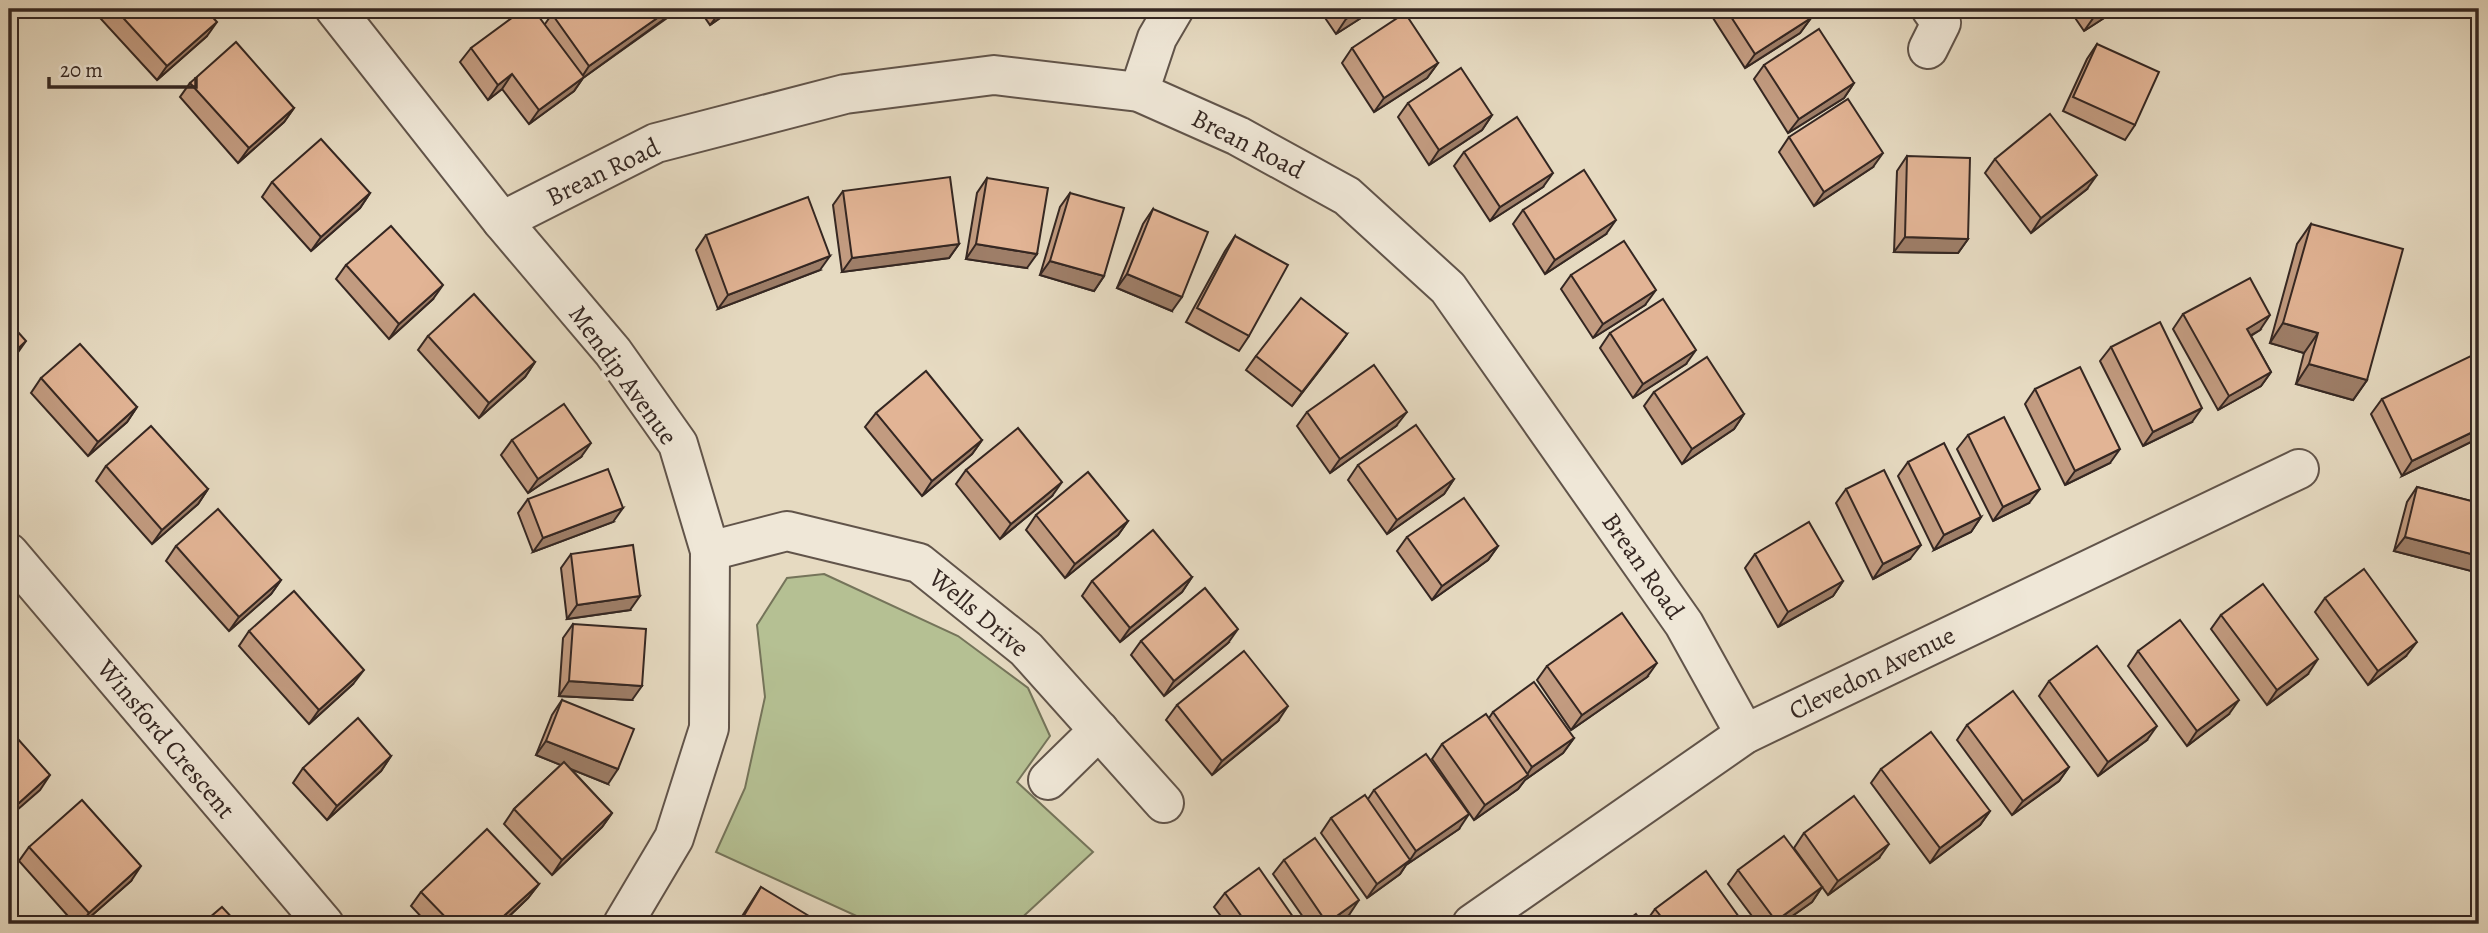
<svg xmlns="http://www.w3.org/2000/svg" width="2488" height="933" font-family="Alegreya,serif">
<rect width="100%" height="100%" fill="#e6dac1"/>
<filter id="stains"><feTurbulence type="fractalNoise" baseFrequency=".00286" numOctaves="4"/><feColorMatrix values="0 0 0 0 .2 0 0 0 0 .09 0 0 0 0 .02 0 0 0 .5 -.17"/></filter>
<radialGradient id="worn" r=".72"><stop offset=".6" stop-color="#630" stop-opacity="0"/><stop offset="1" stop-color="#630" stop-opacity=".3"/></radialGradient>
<!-- green -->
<polygon fill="#b5c093" stroke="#75745a" stroke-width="2" points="824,574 958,636 1028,688 1050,736 1017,782 1093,852 1015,924 874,924 716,852 745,788 765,697 757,625 787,578"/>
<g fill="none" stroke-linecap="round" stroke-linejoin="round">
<defs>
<g id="minor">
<polyline points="335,9 502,221 613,352 678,444 710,551 709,728 674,838 623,924"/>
<polyline points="1928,49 1941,23 1931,9"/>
<polyline points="1139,92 1157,38 1174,9"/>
<polyline points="502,221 656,143 845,94 994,75 1139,92 1238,136 1347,196 1448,288 1684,624 1745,734"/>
<polyline points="710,551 787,531 919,563 1026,649 1164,803"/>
<polyline points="9,553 324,924"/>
<polyline points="1048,780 1099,730"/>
<polyline points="1472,924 1745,734 2299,469"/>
</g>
</defs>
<!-- minor casing -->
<use href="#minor" stroke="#61544a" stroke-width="42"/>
<!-- minor -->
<use href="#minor" stroke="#efe7d7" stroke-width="38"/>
</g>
<!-- wall -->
<g fill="#c29b80" stroke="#352722" stroke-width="2">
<polygon points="106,9 205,9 207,36 157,80 100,18"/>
<polygon points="699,9 733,9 710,25"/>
<polygon points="1319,9 1375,9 1336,34"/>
<polygon points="1719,9 1804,9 1811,18 1800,33 1745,68 1713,18"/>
<polygon points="2069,9 2118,9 2084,31"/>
<polygon points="677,11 583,78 574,91 529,124 502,89 488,100 460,62 471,48 545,24 552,14"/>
<polygon points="2097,44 2135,125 2125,140 2063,111 2087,59"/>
<polygon points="1352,48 1438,63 1427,78 1374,112 1342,63"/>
<polygon points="1764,65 1854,83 1844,98 1788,133 1754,79"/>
<polygon points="190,83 294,108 284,122 238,163 180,97"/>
<polygon points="1408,103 1492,115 1482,130 1429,165 1398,117"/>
<polygon points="1789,137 1873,167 1814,206 1779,152"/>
<polygon points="1464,152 1543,187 1490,221 1454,166"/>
<polygon points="1907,156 1968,239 1958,253 1894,252 1897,171"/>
<polygon points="1995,159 2087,189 2031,233 1985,173"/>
<polygon points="987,178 1027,268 966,259 977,193"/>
<polygon points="272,182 370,193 360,208 311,251 262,197"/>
<polygon points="843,191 959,244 949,258 842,272 833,205"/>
<polygon points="1070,193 1104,276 1094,291 1040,275 1060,207"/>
<polygon points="1153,209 1172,311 1117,288 1143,224"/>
<polygon points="1523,210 1606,234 1545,274 1513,224"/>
<polygon points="2311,224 2367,380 2353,400 2296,384 2304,353 2270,343 2297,244"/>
<polygon points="706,235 820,270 718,309 696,250"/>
<polygon points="1235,236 1249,336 1239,351 1186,322 1225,251"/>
<polygon points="346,265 433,299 389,339 336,279"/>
<polygon points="1571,275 1645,305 1593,338 1561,289"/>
<polygon points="2183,314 2260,330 2251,336 2271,372 2261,386 2218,410 2173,329"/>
<polygon points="1610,333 1686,364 1633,398 1600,348"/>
<polygon points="1347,334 1292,406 1246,370 1256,356"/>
<polygon points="428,336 535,362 525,377 479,418 418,350"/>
<polygon points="2111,347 2192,422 2143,446 2100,361"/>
<polygon points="41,378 137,407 127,422 88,456 31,393"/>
<polygon points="2035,389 2110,463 2065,485 2025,404"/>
<polygon points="1654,392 1744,414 1734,429 1682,464 1644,406"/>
<polygon points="2382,399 2479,438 2402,476 2371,414"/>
<polygon points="1307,412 1396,426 1330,473 1297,426"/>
<polygon points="876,413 982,440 972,454 922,496 865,427"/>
<polygon points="1968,435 2029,503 1993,521 1957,449"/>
<polygon points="512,440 581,457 528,493 501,455"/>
<polygon points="1908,462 1981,517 1971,532 1934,550 1898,476"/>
<polygon points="1358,465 1454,479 1444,494 1387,534 1348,480"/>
<polygon points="106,466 208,489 198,504 152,544 96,481"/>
<polygon points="966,470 1052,496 1000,539 956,484"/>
<polygon points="2417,487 2479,503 2479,573 2394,551 2407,502"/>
<polygon points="1846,489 1910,559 1873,579 1836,503"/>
<polygon points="528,499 613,522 533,552 518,513"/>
<polygon points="1036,515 1128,521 1118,535 1065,578 1026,530"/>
<polygon points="1407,537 1498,546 1488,560 1432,600 1397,551"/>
<polygon points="176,546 281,580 271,594 229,631 166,561"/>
<polygon points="571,554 630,610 567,619 561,568"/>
<polygon points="1755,554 1843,581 1833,596 1778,627 1745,568"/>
<polygon points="1192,577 1182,592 1120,642 1082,596 1092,581"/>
<polygon points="2325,598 2406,656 2368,685 2315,612"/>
<polygon points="2221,615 2308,674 2267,705 2211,629"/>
<polygon points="573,624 632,700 559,696 563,638"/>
<polygon points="249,631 353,684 309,724 239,646"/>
<polygon points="1141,641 1228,643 1164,696 1131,655"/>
<polygon points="2138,651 2229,714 2187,746 2128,666"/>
<polygon points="1547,666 1647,677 1571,730 1537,680"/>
<polygon points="2049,681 2147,740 2098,776 2039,696"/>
<polygon points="562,700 608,784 571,769 612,813 602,827 552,875 504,824 514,809 561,765 536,755 552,715"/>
<polygon points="1177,705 1278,721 1212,775 1166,720"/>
<polygon points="1493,712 1574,738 1563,753 1525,780 1518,789 1474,820 1432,759 1442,744 1489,718"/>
<polygon points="1967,725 2069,767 2059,781 2012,815 1957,740"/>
<polygon points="391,756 381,771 327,820 293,783 303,768"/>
<polygon points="1881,769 1990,811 1980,825 1930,863 1871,783"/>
<polygon points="1374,790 1459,829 1406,865 1400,874 1367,898 1321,833 1331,818 1368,799"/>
<polygon points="1804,833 1879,858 1828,895 1794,848"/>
<polygon points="29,847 131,881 82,924 75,924 19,861"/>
<polygon points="1284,860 1349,915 1336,924 1308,924 1273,874"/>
<polygon points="1738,870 1822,887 1812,902 1781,924 1758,924 1728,884"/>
<polygon points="539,884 528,898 501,924 428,924 411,906 421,892"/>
<polygon points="761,887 811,924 737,924"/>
<polygon points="1225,893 1298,924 1227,924 1214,907"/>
<polygon points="1655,909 1744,924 1646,924 1645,923"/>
</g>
<!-- shaded-wall -->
<g fill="#9e7e68" stroke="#352722" stroke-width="2">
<polygon points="670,9 678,9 583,78 574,91 529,124 539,110 580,80 589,66"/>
<polygon points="723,9 733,9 710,25 721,11"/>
<polygon points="1362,9 1375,9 1336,34 1346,19"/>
<polygon points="2106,9 2118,9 2084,31 2094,17"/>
<polygon points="1811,18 1800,33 1745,68 1755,54"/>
<polygon points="217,22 207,36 157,80 167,66"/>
<polygon points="1438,63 1427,78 1374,112 1384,98"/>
<polygon points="512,74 502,89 488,100 498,85"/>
<polygon points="1854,83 1844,98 1788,133 1799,119"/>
<polygon points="294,108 284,122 238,163 249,148"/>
<polygon points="1492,115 1482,130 1429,165 1439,150"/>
<polygon points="1883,153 1873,167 1814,206 1824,192"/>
<polygon points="1553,173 1543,187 1490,221 1500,207"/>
<polygon points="2097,175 2087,189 2031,233 2041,218"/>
<polygon points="370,193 360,208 311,251 321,237"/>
<polygon points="1616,220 1606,234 1545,274 1555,260"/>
<polygon points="1905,237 1968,239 1958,253 1894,252"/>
<polygon points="959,244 949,258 842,272 852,258"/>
<polygon points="976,244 1037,254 1027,268 966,259"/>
<polygon points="830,256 820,270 718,309 728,295"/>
<polygon points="1050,261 1104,276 1094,291 1040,275"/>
<polygon points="1127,274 1182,297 1172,311 1117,288"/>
<polygon points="443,285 433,299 389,339 399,324"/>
<polygon points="1656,290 1645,305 1593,338 1603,324"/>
<polygon points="2270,315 2260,330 2237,343 2247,329"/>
<polygon points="2283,323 2318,333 2304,353 2270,343"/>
<polygon points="1347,334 1337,348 1292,406 1302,392"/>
<polygon points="26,341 16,355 9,362 9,357"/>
<polygon points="1696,350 1686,364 1633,398 1643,384"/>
<polygon points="535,362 525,377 479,418 489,403"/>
<polygon points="2309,364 2367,380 2353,400 2296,384"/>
<polygon points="2271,372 2261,386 2218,410 2229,396"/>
<polygon points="137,407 127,422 88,456 98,442"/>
<polygon points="2202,408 2192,422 2143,446 2153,432"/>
<polygon points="1407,412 1396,426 1330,473 1340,459"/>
<polygon points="1744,414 1734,429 1682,464 1692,449"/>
<polygon points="2479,429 2479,438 2402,476 2412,461"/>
<polygon points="982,440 972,454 922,496 932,481"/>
<polygon points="591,443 581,457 528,493 538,479"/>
<polygon points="2120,449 2110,463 2065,485 2075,471"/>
<polygon points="1454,479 1444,494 1387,534 1397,520"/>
<polygon points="1062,482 1052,496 1000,539 1011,524"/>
<polygon points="208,489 198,504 152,544 162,530"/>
<polygon points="2040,489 2029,503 1993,521 2003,507"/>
<polygon points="623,508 613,522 533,552 543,538"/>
<polygon points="1981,517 1971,532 1934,550 1944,535"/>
<polygon points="1128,521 1118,535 1065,578 1075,564"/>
<polygon points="2405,537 2479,556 2479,573 2394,551"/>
<polygon points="1921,545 1910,559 1873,579 1883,564"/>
<polygon points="1498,546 1488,560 1432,600 1442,586"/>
<polygon points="1192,577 1182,592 1120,642 1130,628"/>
<polygon points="281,580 271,594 229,631 239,617"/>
<polygon points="1843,581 1833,596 1778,627 1788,612"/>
<polygon points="640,596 630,610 567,619 577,605"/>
<polygon points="1238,629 1228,643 1164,696 1174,681"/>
<polygon points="2417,642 2406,656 2368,685 2378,671"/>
<polygon points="2318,659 2308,674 2267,705 2277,690"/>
<polygon points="1657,663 1647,677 1571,730 1582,715"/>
<polygon points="364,670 353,684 309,724 319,710"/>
<polygon points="569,681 642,686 632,700 559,696"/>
<polygon points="2239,700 2229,714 2187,746 2197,731"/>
<polygon points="1288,706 1278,721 1212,775 1222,761"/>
<polygon points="2157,726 2147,740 2098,776 2108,762"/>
<polygon points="1574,738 1563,753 1525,780 1518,789 1474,820 1485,805 1526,776 1532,767"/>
<polygon points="546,741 618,769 608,784 536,755"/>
<polygon points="391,756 381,771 327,820 337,806"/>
<polygon points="2069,767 2059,781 2012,815 2023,801"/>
<polygon points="50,775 40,790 9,817 9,812"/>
<polygon points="1990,811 1980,825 1930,863 1940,848"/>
<polygon points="612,813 602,827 552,875 562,860"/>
<polygon points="1469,814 1459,829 1406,865 1400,874 1367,898 1377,884 1410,860 1416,851"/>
<polygon points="1889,844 1879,858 1828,895 1838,881"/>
<polygon points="141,866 131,881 82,924 81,924 89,913"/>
<polygon points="539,884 528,898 501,924 495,924"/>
<polygon points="1822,887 1812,902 1781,924 1774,924 1776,921"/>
<polygon points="1359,900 1349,915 1336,924 1326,924"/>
</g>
<!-- building -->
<g fill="#e2b495" stroke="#352722" stroke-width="2">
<polygon points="115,9 205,9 217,22 167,66"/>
<polygon points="524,9 533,9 584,77 539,110 512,74 498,85 471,48"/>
<polygon points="559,9 670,9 589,66 552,14"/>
<polygon points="1339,9 1362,9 1346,19"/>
<polygon points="1726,9 1804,9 1811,18 1755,54"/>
<polygon points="2089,9 2106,9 2094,17"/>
<polygon points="1405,13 1438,63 1384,98 1352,48"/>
<polygon points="1819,29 1854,83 1799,119 1764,65"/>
<polygon points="236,42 294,108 249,148 190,83"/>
<polygon points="2097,44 2159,72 2135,125 2073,97"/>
<polygon points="1461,68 1492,115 1439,150 1408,103"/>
<polygon points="1848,99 1883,153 1824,192 1789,137"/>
<polygon points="2050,114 2097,175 2041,218 1995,159"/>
<polygon points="1517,117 1553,173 1500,207 1464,152"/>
<polygon points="321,139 370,193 321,237 272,182"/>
<polygon points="1907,156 1970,158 1968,239 1905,237"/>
<polygon points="1584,170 1616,220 1555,260 1523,210"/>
<polygon points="950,177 959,244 852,258 843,191"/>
<polygon points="987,178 1048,188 1037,254 976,244"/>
<polygon points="1070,193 1124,208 1104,276 1050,261"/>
<polygon points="808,197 830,256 728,295 706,235"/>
<polygon points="1153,209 1208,232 1182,297 1127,274"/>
<polygon points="2311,224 2403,249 2367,380 2309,364 2318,333 2283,323"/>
<polygon points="391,226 443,285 399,324 346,265"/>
<polygon points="1235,236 1288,265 1249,336 1197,308"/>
<polygon points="1624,241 1656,290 1603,324 1571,275"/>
<polygon points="2250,278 2270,315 2247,329 2271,372 2229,396 2183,314"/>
<polygon points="474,294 535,362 489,403 428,336"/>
<polygon points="1301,298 1347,334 1302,392 1256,356"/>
<polygon points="1663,299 1696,350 1643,384 1610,333"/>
<polygon points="9,322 26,341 9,357"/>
<polygon points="2160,322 2202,408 2153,432 2111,347"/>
<polygon points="80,344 137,407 98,442 41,378"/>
<polygon points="2477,353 2479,358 2479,429 2412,461 2382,399"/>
<polygon points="1707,357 1744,414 1692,449 1654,392"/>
<polygon points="1374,365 1407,412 1340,459 1307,412"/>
<polygon points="2080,367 2120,449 2075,471 2035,389"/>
<polygon points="926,371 982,440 932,481 876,413"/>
<polygon points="564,404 591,443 538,479 512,440"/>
<polygon points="2004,417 2040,489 2003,507 1968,435"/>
<polygon points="1416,425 1454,479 1397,520 1358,465"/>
<polygon points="151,426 208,489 162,530 106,466"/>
<polygon points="1018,428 1062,482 1011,524 966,470"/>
<polygon points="1944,443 1981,517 1944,535 1908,462"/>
<polygon points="608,469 623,508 543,538 528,499"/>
<polygon points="1884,470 1921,545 1883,564 1846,489"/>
<polygon points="1088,472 1128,521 1075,564 1036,515"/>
<polygon points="2417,487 2479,503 2479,556 2405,537"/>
<polygon points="1464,498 1498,546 1442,586 1407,537"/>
<polygon points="218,509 281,580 239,617 176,546"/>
<polygon points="1809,522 1843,581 1788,612 1755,554"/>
<polygon points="1153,530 1192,577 1130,628 1092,581"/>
<polygon points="633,545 640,596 577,605 571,554"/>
<polygon points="2364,569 2417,642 2378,671 2325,598"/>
<polygon points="2263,584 2318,659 2277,690 2221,615"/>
<polygon points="1205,588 1238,629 1174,681 1141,641"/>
<polygon points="294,591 364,670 319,710 249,631"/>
<polygon points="1622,613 1657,663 1582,715 1547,666"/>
<polygon points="2180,620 2239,700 2197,731 2138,651"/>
<polygon points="573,624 646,629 642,686 569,681"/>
<polygon points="2097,646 2157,726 2108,762 2049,681"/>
<polygon points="1244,651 1288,706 1222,761 1177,705"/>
<polygon points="1534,682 1574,738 1532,767 1493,712"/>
<polygon points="2013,691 2069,767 2023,801 1967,725"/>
<polygon points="562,700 634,729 618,769 546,741"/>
<polygon points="1486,714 1528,775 1485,805 1442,744"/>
<polygon points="358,718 391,756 337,806 303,768"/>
<polygon points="9,729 50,775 9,812"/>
<polygon points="1931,732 1990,811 1940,848 1881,769"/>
<polygon points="1426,754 1469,814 1416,851 1374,790"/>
<polygon points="564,762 612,813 562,860 514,809"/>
<polygon points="1365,795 1410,860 1377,884 1331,818"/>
<polygon points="1854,796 1889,844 1838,881 1804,833"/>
<polygon points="82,800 141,866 89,913 29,847"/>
<polygon points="487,829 539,884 495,924 452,924 421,892"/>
<polygon points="1784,836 1822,887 1776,921 1738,870"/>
<polygon points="1315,838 1359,900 1327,923 1284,860"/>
<polygon points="1259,868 1298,924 1247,924 1225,893"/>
<polygon points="1706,871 1744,924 1667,924 1655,909"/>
<polygon points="761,887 814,919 811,924 739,924"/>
<polygon points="222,907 238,924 202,924"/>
<polygon points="1636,914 1644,924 1623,924"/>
</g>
<g text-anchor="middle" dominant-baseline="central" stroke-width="7" stroke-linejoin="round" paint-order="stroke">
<!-- street labels -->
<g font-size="26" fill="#352722" stroke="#efe7d7">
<text transform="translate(1248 144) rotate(27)">Brean Road</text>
<text transform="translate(603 172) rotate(-26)">Brean Road</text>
<text transform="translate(623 375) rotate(54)">Mendip Avenue</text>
<text transform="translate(1643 566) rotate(55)">Brean Road</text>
<text transform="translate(979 613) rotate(40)">Wells Drive</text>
<text transform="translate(1872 673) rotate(-26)">Clevedon Avenue</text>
<text transform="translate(166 739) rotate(50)">Winsford Crescent</text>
</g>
</g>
<!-- margin -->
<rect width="2488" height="933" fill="none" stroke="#e6dac1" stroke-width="35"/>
<rect x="10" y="10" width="2467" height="912" fill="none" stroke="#352722" stroke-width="3.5"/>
<rect x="18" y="18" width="2453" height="898" fill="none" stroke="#352722" stroke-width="2"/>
<!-- scale -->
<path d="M49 77v10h147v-10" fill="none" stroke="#352722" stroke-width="3.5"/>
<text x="60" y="77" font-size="21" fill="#352722" stroke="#efe7d7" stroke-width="5" paint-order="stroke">20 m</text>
<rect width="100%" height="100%" filter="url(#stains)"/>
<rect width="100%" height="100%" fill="url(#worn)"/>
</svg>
